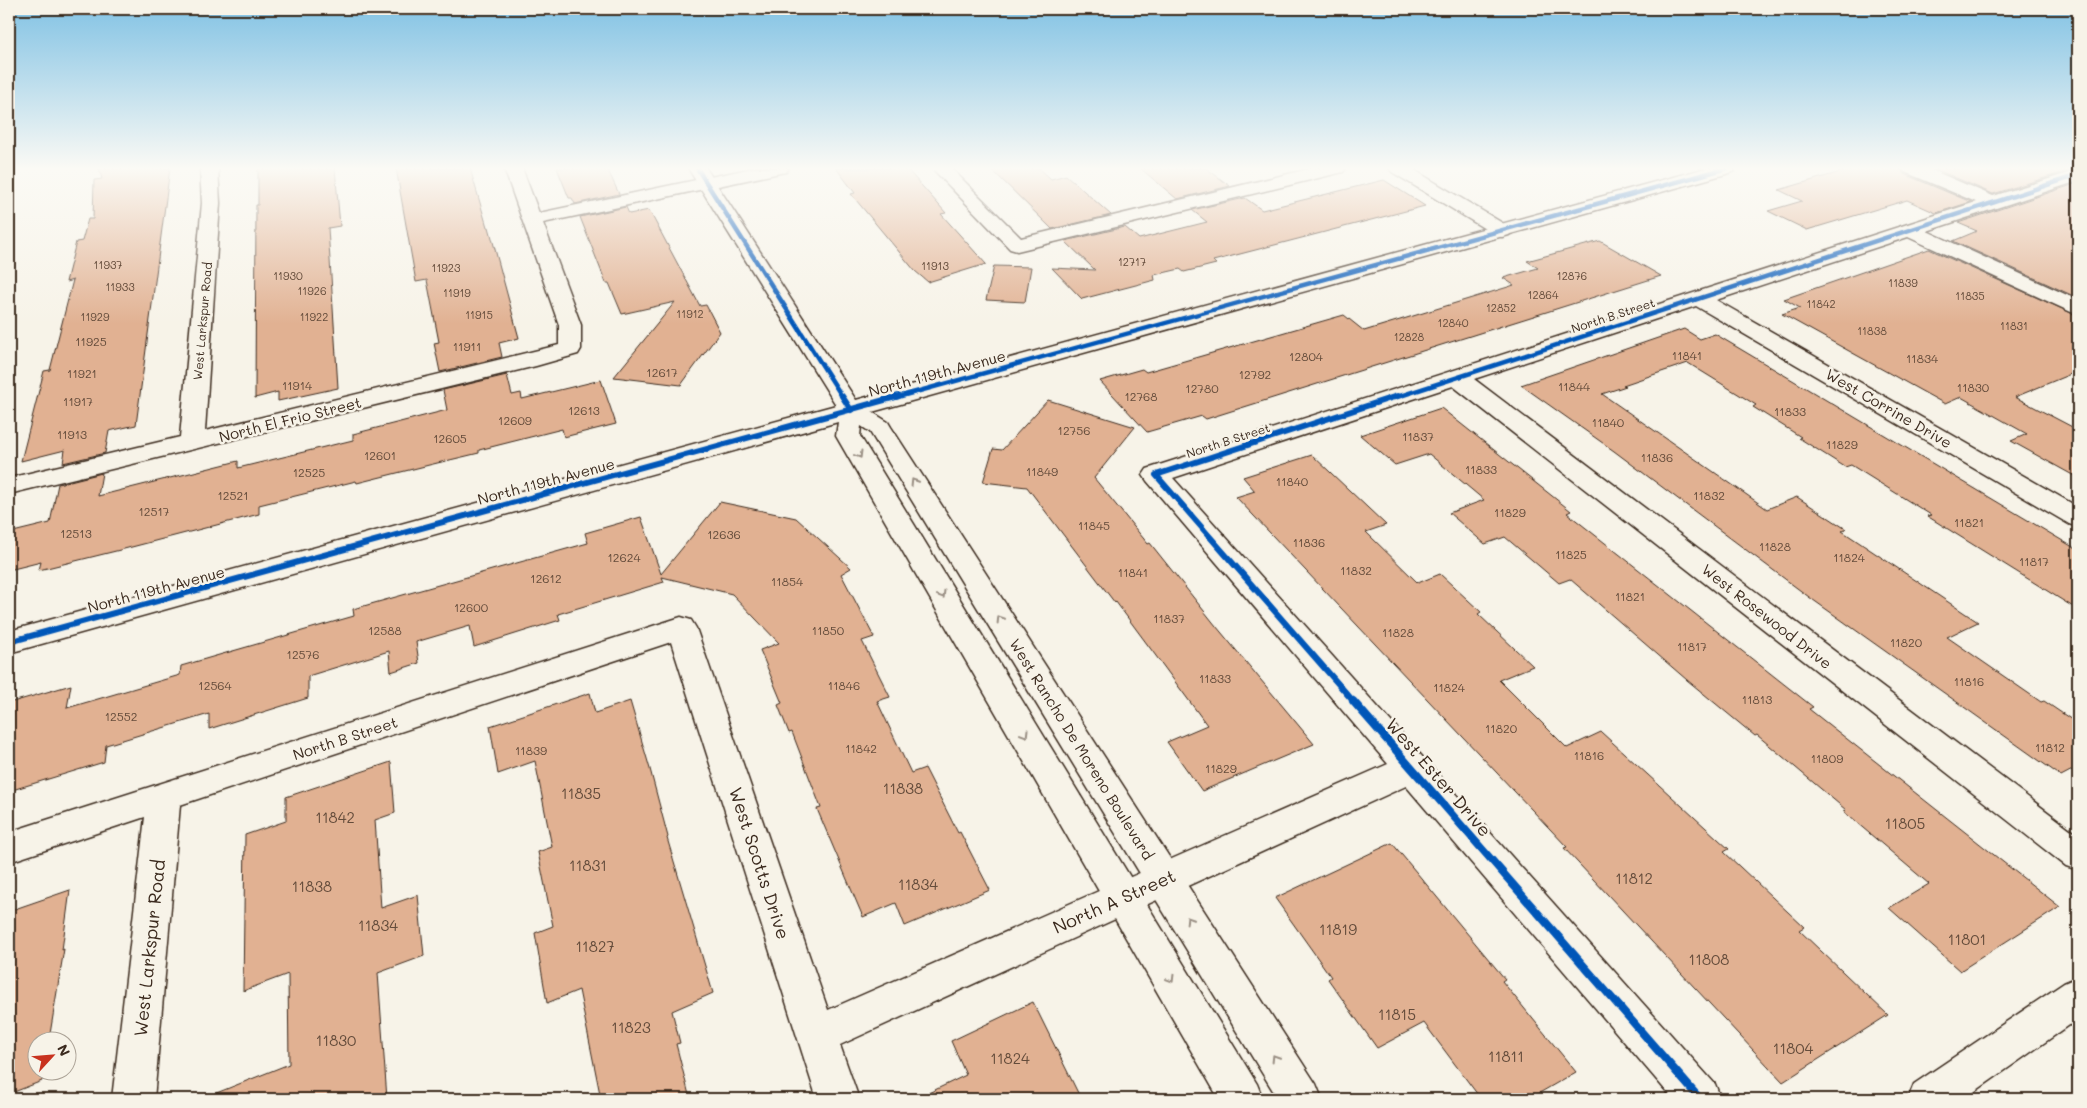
<svg xmlns="http://www.w3.org/2000/svg" width="2087" height="1108" font-family="Mali,sans-serif">
<rect width="100%" height="100%" fill="#f7f3e8"/>
<filter id="ink" filterUnits="userSpaceOnUse"><feTurbulence type="fractalNoise" baseFrequency=".02" numOctaves="2"/><feDisplacementMap in="SourceGraphic" scale="10" xChannelSelector="R" yChannelSelector="G"/><feConvolveMatrix kernelMatrix="1 2 1 2 8 2 1 2 1" color-interpolation-filters="sRGB"/></filter>
<g filter="url(#ink)">
<!-- building -->
<g fill="#e1b192" stroke="#3b2a1e">
<polygon points="99,168 170,168 136,425 109,431 105,453 63,463 65,450 21,461 44,371 50,370 73,280 66,282 76,242 82,241 88,219 93,219 94,180 102,179"/>
<polygon points="258,168 335,168 340,226 328,228 338,388 278,401 278,392 255,398 256,205 258,205"/>
<polygon points="396,168 470,168 487,227 489,227 519,338 499,343 502,357 440,372 434,343 439,342 427,280 416,282"/>
<polygon points="557,168 607,168 619,194 575,204 572,198 569,198"/>
<polygon points="836,168 906,168 946,213 941,214 986,264 928,282 915,271 851,194 855,193"/>
<polygon points="990,168 1039,168 1051,179 1066,175 1111,215 1052,229"/>
<polygon points="1140,168 1206,168 1230,186 1177,199"/>
<polygon points="1854,168 1900,168 1904,174 1971,202 1936,213 1907,200 1807,230 1768,211 1802,201 1779,190"/>
<polygon points="1933,168 2077,168 1993,194"/>
<polygon points="1384,180 1425,206 1213,261 1216,264 1184,272 1180,269 1154,275 1155,280 1082,299 1052,268 1095,270 1065,241 1125,227 1139,239 1207,222 1192,210 1245,198 1262,210"/>
<polygon points="2078,183 2078,298 1953,241 1977,231 1958,223"/>
<polygon points="626,207 629,214 649,210 700,306 706,305 720,332 681,385 614,377 675,302 622,314 609,283 606,283 580,217"/>
<polygon points="1600,241 1661,276 1206,419 1202,416 1147,432 1100,381 1142,369 1146,372 1344,315 1364,331 1508,287 1514,285 1503,278 1538,268 1527,261"/>
<polygon points="1929,249 2078,316 2078,371 2015,397 2078,430 2078,478 2011,441 2027,434 1961,397 1945,404 1782,314 1800,308 1784,299"/>
<polygon points="994,266 1031,267 1025,302 986,300"/>
<polygon points="1684,329 1700,339 1715,334 2078,550 2078,610 1927,516 1931,515 1851,465 1845,467 1799,438 1801,437 1753,407 1756,405 1688,363 1623,385 1626,386 1602,394 1767,509 1797,497 1846,529 1842,531 1978,622 1947,637 2041,702 2044,701 2078,724 2078,767 2061,776 1809,597 1614,451 1521,385"/>
<polygon points="507,375 512,395 521,393 522,399 601,380 616,424 564,437 562,429 479,450 479,453 429,465 357,483 356,481 259,505 259,514 124,549 39,570 41,562 9,570 9,533 50,523 58,484 102,473 98,496 238,461 238,468 353,440 353,434 447,410 443,390"/>
<polygon points="1048,400 1135,427 1094,478 1148,544 1150,543 1216,626 1314,744 1202,791 1167,742 1207,725 1116,602 1115,603 1027,487 983,482 993,449 1002,450"/>
<polygon points="1441,408 1571,511 1567,513 1813,707 1809,709 2060,907 1960,971 1889,908 1929,884 1843,811 1846,810 1757,735 1755,736 1687,680 1570,579 1559,583 1505,537 1485,544 1449,513 1484,500 1429,454 1395,465 1360,435"/>
<polygon points="1312,455 1386,525 1366,532 1418,583 1440,574 1481,612 1478,614 1533,666 1499,680 1567,748 1601,732 1729,849 1724,852 1804,927 1799,930 1888,1015 1783,1082 1564,848 1567,847 1236,497 1255,491 1243,477"/>
<polygon points="720,502 796,518 851,568 841,574 874,637 862,641 890,697 877,701 911,773 925,768 958,833 960,832 990,890 905,926 896,903 863,917 817,809 821,808 792,732 789,733 778,705 782,703 760,650 779,643 732,594 662,577 664,582 558,614 560,620 474,647 470,626 416,642 419,663 391,672 389,651 308,676 308,698 209,729 209,714 106,745 104,762 9,791 9,703 71,685 67,708 180,675 181,666 354,616 353,609 588,543 585,533 641,517 661,574"/>
<polygon points="590,693 595,713 630,701 650,769 668,837 667,838 713,993 672,1011 680,1043 676,1044 690,1099 601,1099 579,990 547,1003 535,933 553,926 538,852 552,847 535,761 498,774 490,726"/>
<polygon points="391,762 395,813 375,820 381,908 418,895 424,956 378,973 387,1099 204,1099 204,1098 289,1064 288,974 243,991 245,835 286,821 286,797"/>
<polygon points="1392,843 1505,979 1502,981 1576,1072 1529,1099 1481,1099 1424,1023 1377,1048 1328,979 1331,977 1275,898"/>
<polygon points="70,890 62,950 64,949 49,1040 38,1040 38,1070 44,1070 42,1081 9,1094 9,911"/>
<polygon points="1033,1002 1081,1099 916,1099 966,1075 951,1041"/>
</g>
<g fill="none" stroke-linecap="round" stroke-linejoin="round">
<defs>
<g id="street">
<polygon points="200,168 218,168 220,203 205,431 559,345 559,325 504,168 522,168 539,213 753,168 789,168 786,172 780,173 543,223 581,325 581,349 578,354 536,366 9,494 9,478 180,437 202,203"/>
<polygon points="932,168 951,168 1021,238 1313,168 1346,168 1343,172 1017,251 1010,249"/>
<polygon points="1389,168 1411,168 1509,227 1512,231 1509,235 1502,237 1495,235 1392,172"/>
<polygon points="1902,168 1927,168 1993,196 2078,170 2078,181 1927,231 2078,300 2078,314 2071,312 1908,237 1716,300 2078,507 2078,527 2069,524 1696,306 1474,379 2078,835 2078,870 2066,866 1453,386 1173,478 1715,1084 1721,1099 1673,1099 1406,786 840,1045 859,1099 817,1099 671,642 180,805 154,1099 112,1099 145,817 9,862 9,832 681,617 691,620 696,628 828,1010 1388,764 1147,481 1143,475 1147,469 1976,202 1905,172"/>
<polygon points="2078,977 2078,1019 1964,1099 1908,1099 1914,1084 2064,983"/>
</g>
<polygon id="secondary" points="688,168 706,168 856,400 1706,168 1736,168 1733,172 872,412 888,422 891,427 1316,1084 1322,1099 1278,1099 870,432 861,426 860,436 1257,1084 1263,1099 1219,1099 836,436 838,422 9,653 9,631 836,405"/>
</defs>
<!-- street casing -->
<use href="#street" stroke="#3b2a1e" stroke-width="3"/>
<!-- secondary casing -->
<use href="#secondary" stroke="#3b2a1e" stroke-width="3"/>
<!-- street -->
<use href="#street" fill="#f7f3e8" fill-rule="evenodd"/>
<!-- secondary -->
<use href="#secondary" fill="#f7f3e8" fill-rule="evenodd"/>
<defs>
<g id="cycleway-far2">
<polyline points="697,168 843,398"/>
<polyline points="894,398 1727,168"/>
<polyline points="1394,398 2078,175"/>
</g>
<g id="cycleway-far1">
<polyline points="842,396 851,410"/>
<polyline points="9,642 899,396"/>
<polyline points="1354,702 1156,475 1397,396"/>
</g>
<polyline id="cycleway" points="1353,701 1700,1099"/>
</defs>
<!-- cycleway-far2 casing -->
<use href="#cycleway-far2" stroke="#f7f3e8" stroke-width="7"/>
<!-- cycleway-far1 casing -->
<use href="#cycleway-far1" stroke="#f7f3e8" stroke-width="9"/>
<!-- cycleway casing -->
<use href="#cycleway" stroke="#f7f3e8" stroke-width="11"/>
<!-- cycleway-far2 -->
<use href="#cycleway-far2" stroke="#0057b8" stroke-width="4.5"/>
<!-- cycleway-far1 -->
<use href="#cycleway-far1" stroke="#0057b8" stroke-width="6"/>
<!-- cycleway -->
<use href="#cycleway" stroke="#0057b8" stroke-width="8"/>
</g>
<!-- one-way arrows -->
<defs><path id="oneway-chevron" d="M-2-3.5L2.5 0L-2 3.5" fill="none" stroke-width="1.6" stroke-linecap="round" stroke-linejoin="round" transform="scale(1.25)"/></defs>
<g stroke="#998e83">
<use href="#oneway-chevron" transform="translate(859 455) rotate(59)"/>
<use href="#oneway-chevron" transform="translate(914 482) rotate(-122)"/>
<use href="#oneway-chevron" transform="translate(942 595) rotate(59)"/>
<use href="#oneway-chevron" transform="translate(1000 619) rotate(-122)"/>
<use href="#oneway-chevron" transform="translate(1025 734) rotate(59)"/>
<use href="#oneway-chevron" transform="translate(1189 920) rotate(-122)"/>
<use href="#oneway-chevron" transform="translate(1171 979) rotate(59)"/>
<use href="#oneway-chevron" transform="translate(1275 1058) rotate(-122)"/>
</g>
</g>
<!-- sky -->
<linearGradient id="sky" x2="0" y2="1"><stop stop-color="#81c2e4"/><stop offset="0.52" stop-color="#fbfaf5"/><stop offset="1" stop-color="#fbfaf5" stop-opacity="0"/></linearGradient>
<rect width="2087" height="324" fill="url(#sky)"/>
<g text-anchor="middle" dominant-baseline="central" stroke-width="5" stroke-linejoin="round" paint-order="stroke">
<!-- far-number labels -->
<g font-size="11" fill="#644c3b">
<text x="1132" y="261">12717</text>
<text x="108" y="264">11937</text>
<text x="935" y="265">11913</text>
<text x="446" y="267">11923</text>
<text x="288" y="275">11930</text>
<text x="1572" y="275">12876</text>
<text x="1903" y="282">11839</text>
<text x="120" y="286">11933</text>
<text x="312" y="290">11926</text>
<text x="457" y="292">11919</text>
<text x="1543" y="294">12864</text>
<text x="1970" y="295">11835</text>
<text x="1821" y="303">11842</text>
<text x="1501" y="307">12852</text>
<text x="690" y="313">11912</text>
<text x="479" y="314">11915</text>
<text x="95" y="316">11929</text>
<text x="314" y="316">11922</text>
<text x="1453" y="322">12840</text>
<text x="2014" y="325">11831</text>
<text x="1872" y="330">11838</text>
<text x="1409" y="336">12828</text>
</g>
<!-- far-street labels -->
<g font-size="12" fill="#3b2a1e" stroke="#f7f3e8">
<text transform="translate(1613 315) rotate(-18)">North B Street</text>
<text transform="translate(202 321) rotate(-85)">West Larkspur Road</text>
<text transform="translate(1228 440) rotate(-18)">North B Street</text>
</g>
<!-- number labels -->
<g font-size="12" fill="#644c3b">
<text x="91" y="341">11925</text>
<text x="467" y="346">11911</text>
<text x="1687" y="355">11841</text>
<text x="1306" y="356">12804</text>
<text x="1922" y="358">11834</text>
<text x="662" y="372">12617</text>
<text x="82" y="373">11921</text>
<text x="1255" y="374">12792</text>
<text x="297" y="385">11914</text>
<text x="1574" y="386">11844</text>
<text x="1973" y="387">11830</text>
<text x="1202" y="388">12780</text>
<text x="1141" y="396">12768</text>
<text x="78" y="401">11917</text>
<text x="584" y="410">12613</text>
<text x="1790" y="411">11833</text>
<text x="515" y="420">12609</text>
<text x="1608" y="422">11840</text>
<text x="1074" y="430">12756</text>
<text x="72" y="434">11913</text>
<text x="1418" y="436">11837</text>
<text x="450" y="438">12605</text>
<text x="1842" y="444">11829</text>
<text x="380" y="455">12601</text>
<text x="1657" y="457">11836</text>
<text x="1481" y="469">11833</text>
<text x="1042" y="471">11849</text>
<text x="309" y="472">12525</text>
<text x="1292" y="481">11840</text>
<text x="233" y="495">12521</text>
<text x="1709" y="495">11832</text>
<text x="154" y="511">12517</text>
<text x="1510" y="512">11829</text>
<text x="1969" y="522">11821</text>
<text x="1094" y="525">11845</text>
<text x="76" y="533">12513</text>
<text x="724" y="534">12636</text>
<text x="1309" y="542">11836</text>
<text x="1775" y="546">11828</text>
<text x="1571" y="554">11825</text>
<text x="624" y="557">12624</text>
<text x="1849" y="557">11824</text>
<text x="2034" y="561">11817</text>
<text x="1356" y="570">11832</text>
<text x="1133" y="572">11841</text>
<text x="546" y="578">12612</text>
<text x="787" y="581">11854</text>
<text x="1630" y="596">11821</text>
<text x="471" y="607">12600</text>
<text x="1169" y="618">11837</text>
<text x="385" y="630">12588</text>
<text x="828" y="630">11850</text>
<text x="1398" y="632">11828</text>
<text x="1906" y="642">11820</text>
<text x="1692" y="646">11817</text>
<text x="303" y="654">12576</text>
<text x="1215" y="678">11833</text>
<text x="1969" y="681">11816</text>
<text x="215" y="685">12564</text>
<text x="844" y="685">11846</text>
<text x="1449" y="687">11824</text>
<text x="1757" y="699">11813</text>
<text x="121" y="716">12552</text>
<text x="1501" y="728">11820</text>
<text x="2050" y="747">11812</text>
<text x="861" y="748">11842</text>
<text x="531" y="750">11839</text>
<text x="1589" y="755">11816</text>
<text x="1827" y="758">11809</text>
<text x="1221" y="768">11829</text>
</g>
<!-- street labels -->
<g font-size="15" fill="#3b2a1e" stroke="#f7f3e8">
<text transform="translate(937 373) rotate(-15)">North 119th Avenue</text>
<text transform="translate(1889 408) rotate(30)">West Corrine Drive</text>
<text transform="translate(290 419) rotate(-14)">North El Frio Street</text>
<text transform="translate(546 481) rotate(-15)">North 119th Avenue</text>
<text transform="translate(156 589) rotate(-15)">North 119th Avenue</text>
<text transform="translate(1767 616) rotate(38)">West Rosewood Drive</text>
<text transform="translate(345 738) rotate(-18)">North B Street</text>
<text transform="translate(1082 749) rotate(58)">West Rancho De Moreno Boulevard</text>
</g>
<!-- near-number labels -->
<g font-size="15" fill="#644c3b">
<text x="903" y="788">11838</text>
<text x="581" y="793">11835</text>
<text x="335" y="817">11842</text>
<text x="1905" y="823">11805</text>
<text x="588" y="865">11831</text>
<text x="1634" y="878">11812</text>
<text x="918" y="884">11834</text>
<text x="312" y="886">11838</text>
<text x="378" y="925">11834</text>
<text x="1338" y="929">11819</text>
<text x="1967" y="939">11801</text>
<text x="595" y="946">11827</text>
<text x="1709" y="959">11808</text>
<text x="1397" y="1014">11815</text>
<text x="631" y="1027">11823</text>
<text x="336" y="1040">11830</text>
<text x="1793" y="1048">11804</text>
<text x="1506" y="1056">11811</text>
<text x="1010" y="1058">11824</text>
</g>
<!-- near-street labels -->
<g font-size="18" fill="#3b2a1e" stroke="#f7f3e8">
<text transform="translate(1439 777) rotate(49)">West Ester Drive</text>
<text transform="translate(760 863) rotate(72)">West Scotts Drive</text>
<text transform="translate(1114 901) rotate(-24)">North A Street</text>
<text transform="translate(149 948) rotate(-84)">West Larkspur Road</text>
</g>
</g>
<!-- margin -->
<rect width="2087" height="1108" fill="none" stroke="#f7f3e8" stroke-width="30"/>
<rect x="15" y="15" width="2057" height="1078" fill="none" stroke="#3b2a1e" stroke-width="2" filter="url(#ink)"/>
<!-- north arrow -->
<g transform="translate(52 1056) rotate(64)"><circle r="24" fill="#f7f3e8" stroke="#aca397"/>
<path d="M0-4L9 19L0 12L-9 19Z" fill="#c8321e"/>
<text y="-8" font-size="14" font-weight="bold" text-anchor="middle" fill="#3b2a1e">N</text>
</g>
</svg>
